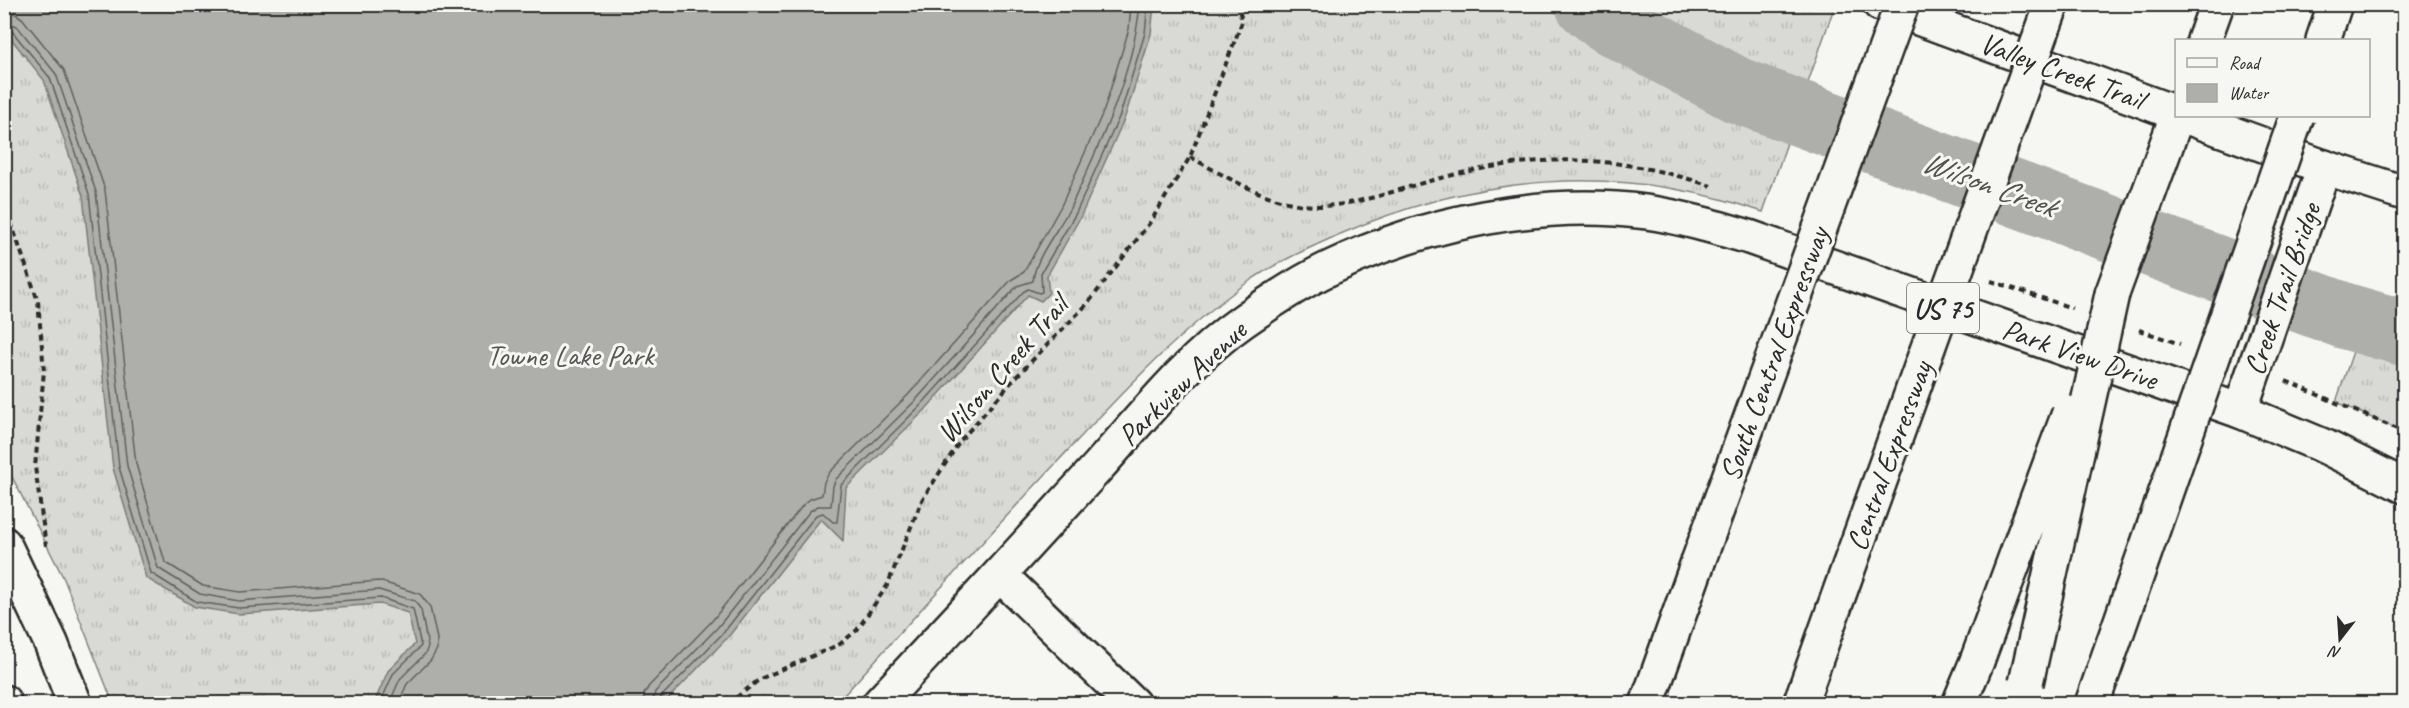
<svg xmlns="http://www.w3.org/2000/svg" width="2409" height="708" font-family="Caveat,sans-serif">
<defs>
<pattern id="grass-tufts" width="24" height="20" patternUnits="userSpaceOnUse" patternTransform="scale(1.5)"><rect width="24" height="20" fill="#d9d9d5"/><path d="M3 7l-1-3M5 7V3M7 7l1-3M15 17l-1-3M17 17v-4M19 17l1-3" fill="none" stroke="#babab7"/></pattern>
</defs>
<rect width="100%" height="100%" fill="#f6f6f2"/>
<filter id="ink" filterUnits="userSpaceOnUse"><feTurbulence type="fractalNoise" baseFrequency=".0167" numOctaves="2"/><feDisplacementMap in="SourceGraphic" scale="12" xChannelSelector="R" yChannelSelector="G"/><feConvolveMatrix kernelMatrix="1 2 1 2 8 2 1 2 1" color-interpolation-filters="sRGB"/></filter>
<g filter="url(#ink)">
<!-- grass -->
<g fill="url(#grass-tufts)" stroke="#828280" stroke-width="1.5">
<path d="M 4,5 L 1835,5 L 1763,212 C 1617,162 1478,174 1338,235 C 1307,249 1275,263 1248,282 C 1176,333 1118,397 1058,461 C 983,541 909,622 836,704 L 113,703 L 64,579 L 5,463 Z"/>
<polygon points="2371,298 2404,299 2404,432 2336,402"/>
</g>
<!-- water -->
<polygon fill="#aeaeab" stroke="#7a7a78" stroke-width="1.5" points="4,5 5,4 1154,5 1151,34 1125,117 1081,216 1047,276 1049,293 1041,301 1028,295 925,410 846,488 843,541 821,519 729,636 663,704 374,703 388,671 415,644 408,613 380,604 239,614 195,607 146,578 113,468 83,196 44,80 5,31"/>
<g fill="none" stroke-linecap="round" stroke-linejoin="round">
<!-- shore -->
<g stroke="#5f5f5e" stroke-width="1.5">
<polyline points="4,12 14,13 22,18 64,70 105,190 136,464 165,562 203,586 240,592 379,581 420,594 430,607 437,639 437,649 431,660 407,684 398,704"/>
<polyline points="4,21 17,26 56,74 96,192 127,466 158,568 200,594 239,601 379,590 415,601 421,610 428,647 425,654 400,679 389,704"/>
<polyline points="4,28 12,31 50,78 89,194 119,467 151,573 197,602 239,608 381,598 413,609 421,646 393,674 380,704"/>
<polyline points="643,704 644,694 649,686 712,621 803,505 810,499 822,495 824,482 829,473 908,395 1011,280 1024,272 1061,206 1104,110 1129,29 1131,4"/>
<path d="M 652,704 L 655,692 L 718,627 L 810,511 L 818,506 L 831,506 L 833,486 L 836,479 L 915,401 L 1017,286 L 1033,281 C 1035,257 1059,229 1070,208 C 1100,144 1133,75 1140,4"/>
<polyline points="659,704 661,697 724,632 816,515 823,513 833,522 837,522 841,485 920,406 1023,292 1028,289 1039,293 1042,292 1041,273 1076,213 1120,115 1145,33 1148,4"/>
</g>
<!-- river -->
<polyline stroke="#aeaeab" stroke-width="66" points="1588,4 1607,20 1737,90 2345,316 2404,333"/>
<defs>
<g id="minor">
<polyline points="1880,4 2176,113"/>
<polyline points="2184,116 2324,167 2404,193"/>
<polyline points="2240,411 2324,167"/>
<polyline points="1000,575 1133,704"/>
<path d="M 879,704 C 952,626 1025,547 1097,468 C 1142,418 1187,360 1243,321 C 1270,302 1300,282 1330,268 C 1423,223 1542,198 1646,212 C 1681,217 1715,227 1749,237 L 2240,411 L 2326,447 L 2404,486"/>
</g>
<g id="secondary">
<polyline points="2323,40 2335,4"/>
<polyline points="4,544 51,643 75,704"/>
<polyline points="4,702 5,704"/>
<polyline points="1647,704 1698,562"/>
</g>
<g id="motorway">
<polyline points="2204,40 2217,4"/>
<polyline points="2112,294 2177,116"/>
<polyline points="1800,704 1833,611"/>
<polyline points="1959,704 1977,661"/>
</g>
</defs>
<!-- minor casing -->
<use href="#minor" stroke="#2b2b2b" stroke-width="38"/>
<!-- secondary casing -->
<use href="#secondary" stroke="#2b2b2b" stroke-width="38"/>
<!-- motorway casing -->
<use href="#motorway" stroke="#2b2b2b" stroke-width="38"/>
<!-- path -->
<g stroke="#2b2b2b" stroke-width="4" stroke-dasharray="6 4.5" stroke-linecap="butt">
<path d="M 1190,157 C 1229,178 1271,205 1317,206 C 1357,206 1398,189 1437,179 C 1537,153 1612,153 1711,186"/>
<polyline points="4,202 38,301 44,371 35,467 46,546"/>
<polyline points="1991,281 2072,308"/>
<polyline points="2139,330 2180,344"/>
<polyline points="2286,381 2404,432"/>
<polyline points="728,704 760,679 840,644 857,630 887,586 922,500 960,441 1017,376 1089,302 1151,221 1190,157 1242,22 1238,4"/>
</g>
<!-- minor -->
<use href="#minor" stroke="#f6f6f2" stroke-width="33"/>
<!-- secondary -->
<use href="#secondary" stroke="#f6f6f2" stroke-width="33"/>
<!-- motorway -->
<use href="#motorway" stroke="#f6f6f2" stroke-width="33"/>
<defs>
<g id="secondary-bridge">
<polyline points="1698,562 1902,4"/>
<polyline points="2092,704 2297,116"/>
</g>
<g id="motorway-bridge">
<polyline points="1833,611 2052,4"/>
<polyline points="1977,661 2069,413"/>
<polyline points="2026,683 2112,294"/>
</g>
</defs>
<!-- secondary-bridge casing -->
<use href="#secondary-bridge" stroke="#2b2b2b" stroke-width="38" stroke-linecap="butt"/>
<!-- motorway-bridge casing -->
<use href="#motorway-bridge" stroke="#2b2b2b" stroke-width="38" stroke-linecap="butt"/>
<!-- secondary-bridge -->
<use href="#secondary-bridge" stroke="#f6f6f2" stroke-width="33"/>
<!-- motorway-bridge -->
<use href="#motorway-bridge" stroke="#f6f6f2" stroke-width="33"/>
</g>
</g>
<g text-anchor="middle" dominant-baseline="central" stroke-width="6" stroke-linejoin="round" paint-order="stroke">
<!-- shield labels -->
<rect fill="#f6f6f2" stroke="#686867" stroke-width="1.5" x="1907" y="283" width="72" height="50" rx="4.5"/>
<g font-size="28" font-weight="bold" fill="#2b2b2b">
<text x="1943" y="308">US 75</text>
</g>
<!-- street labels -->
<g font-size="30" fill="#2b2b2b" stroke="#f6f6f2">
<text transform="translate(2062 71) rotate(20)">Valley Creek Trail</text>
<text transform="translate(2282 289) rotate(-71)">Creek Trail Bridge</text>
<text transform="translate(1774 354) rotate(-70)">South Central Expressway</text>
<text transform="translate(2080 354) rotate(19)">Park View Drive</text>
<text transform="translate(1002 369) rotate(-49)">Wilson Creek Trail</text>
<text transform="translate(1182 383) rotate(-44)">Parkview Avenue</text>
<text transform="translate(1889 456) rotate(-70)">Central Expressway</text>
</g>
<!-- park labels -->
<g font-size="30" fill="#565656" stroke="#f6f6f2">
<text x="570" y="355">Towne Lake Park</text>
</g>
<!-- water labels -->
<g font-size="32" font-style="italic" fill="#525251" stroke="#f6f6f2">
<text transform="translate(1989 184) rotate(20)">Wilson Creek</text>
</g>
</g>
<!-- margin -->
<rect width="2409" height="708" fill="none" stroke="#f6f6f2" stroke-width="24"/>
<rect x="12" y="12" width="2385" height="684" fill="none" stroke="#2b2b2b" stroke-width="2" filter="url(#ink)"/>
<!-- legend -->
<rect x="2175" y="39" width="195" height="78" fill="#f6f6f2" stroke="#a5a5a2" stroke-width="1.5"/>
<rect x="2187" y="58" width="30" height="9" fill="#f6f6f2" stroke="#a5a5a2" stroke-width="1.5"/>
<text x="2229" y="69" font-size="18" fill="#2b2b2b">Road</text>
<rect x="2187" y="84" width="30" height="18" fill="#aeaeab" stroke="#a5a5a2" stroke-width="1.5"/>
<text x="2229" y="99" font-size="18" fill="#2b2b2b">Water</text>
<!-- north arrow -->
<g transform="translate(2340 639) rotate(197)" stroke="#f6f6f2" stroke-width="4.5" paint-order="stroke">
<path d="M0-4.5L10 22L0 15L-10 22Z" fill="#2b2b2b"/>
<text y="-9" font-size="16" font-weight="bold" text-anchor="middle" fill="#2b2b2b">N</text>
</g>
</svg>
